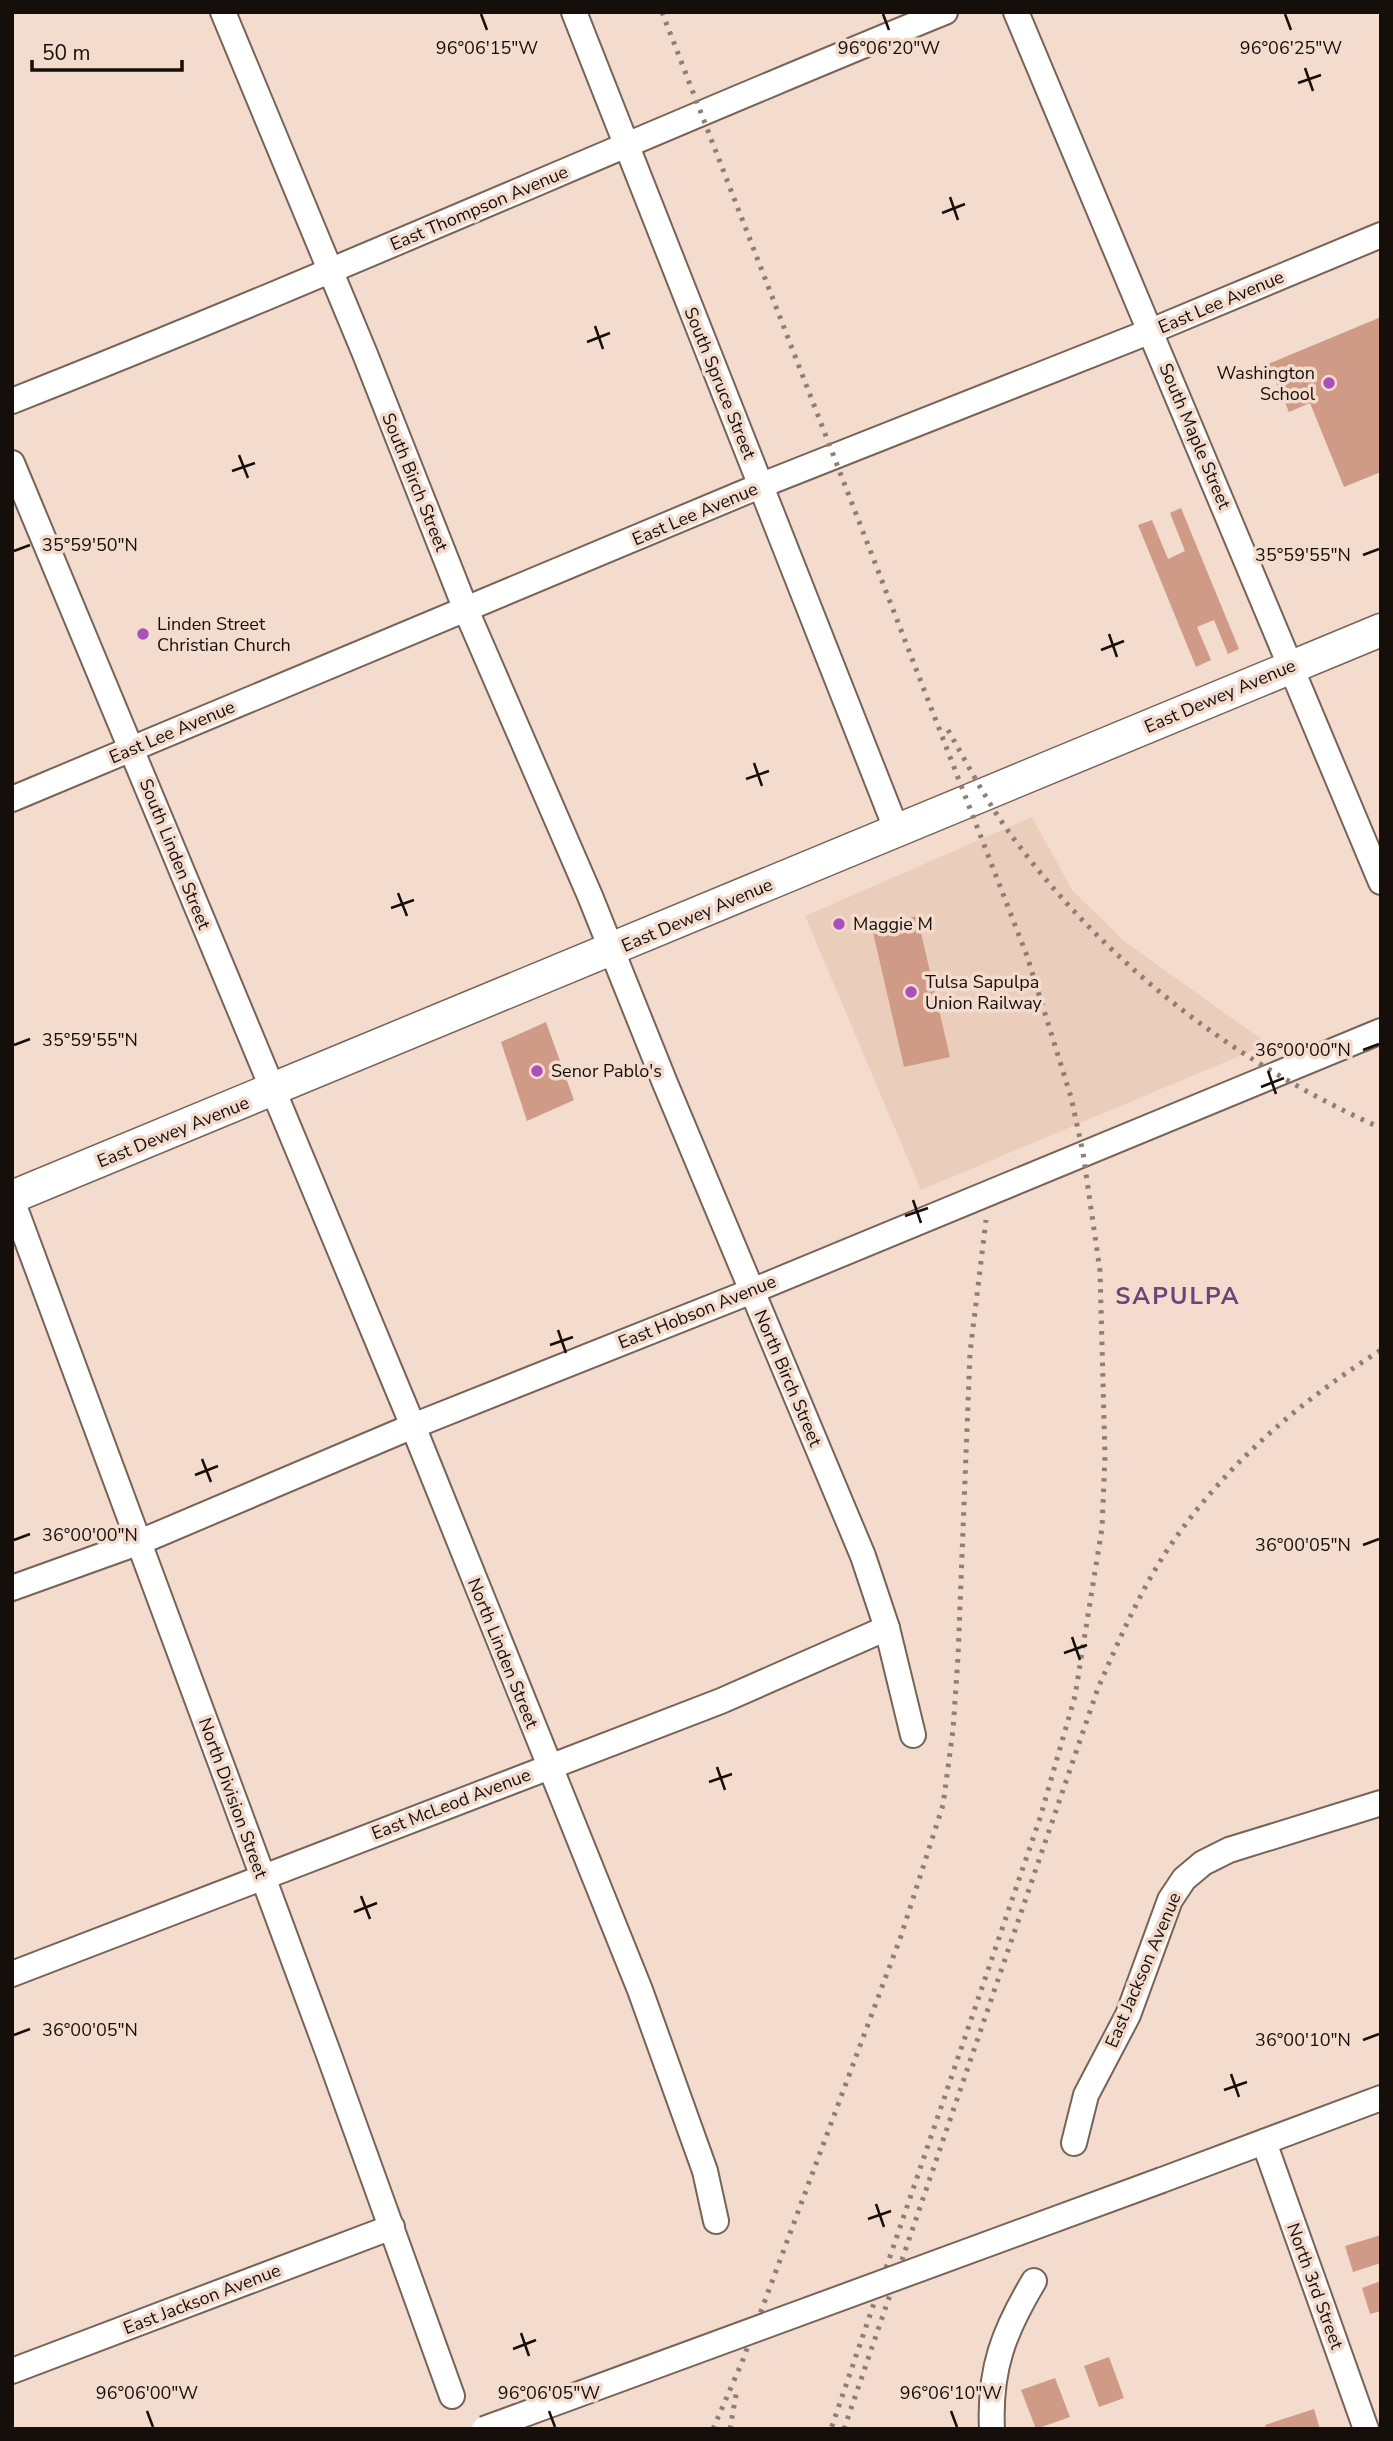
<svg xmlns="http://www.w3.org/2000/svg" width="1393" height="2441" font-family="'Nunito Sans',sans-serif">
<rect width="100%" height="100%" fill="#f3dcce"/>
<!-- built -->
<polygon fill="#ebcdbb" points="1032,817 1072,890 1124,941 1268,1044 921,1190 805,916"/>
<!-- building -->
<g fill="#d09b86">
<polygon points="1381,317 1381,472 1344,487 1310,403 1289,412 1268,364"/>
<polygon points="1181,508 1239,649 1228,654 1214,620 1197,627 1211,660 1196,667 1138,525 1152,520 1168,559 1185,551 1170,513"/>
<polygon points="917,916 950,1057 904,1067 872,928"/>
<polygon points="546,1022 574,1100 527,1121 501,1042"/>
<polygon points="1381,2235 1381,2263 1353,2272 1345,2246"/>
<polygon points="1381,2281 1381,2311 1370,2314 1362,2288"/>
<polygon points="1109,2357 1124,2398 1099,2407 1084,2366"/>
<polygon points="1055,2378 1070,2417 1036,2429 1021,2390"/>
<polygon points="1314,2409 1320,2429 1267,2429 1265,2425"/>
</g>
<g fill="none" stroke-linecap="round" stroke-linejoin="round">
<defs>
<g id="minor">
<polyline points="223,12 365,354 466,610 590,896 665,1083 863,1556 887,1628 913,1735"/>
<polyline points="574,12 897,831"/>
<polyline points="1016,12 1381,882"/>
<path d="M 12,401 C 326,277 633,139 945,12"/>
<polyline points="12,463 413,1426 640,1990 705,2171 716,2221"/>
<polyline points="12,799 762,485 1151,331 1381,235"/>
<polyline points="12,1200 329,2055 452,2396"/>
<polyline points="12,1588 140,1542 413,1426 752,1291 1381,1031"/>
<polyline points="12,1974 721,1701 887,1628"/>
<polyline points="1264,2142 1366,2429"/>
<polyline points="1074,2143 1086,2095 1128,2015 1170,1900 1184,1879 1203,1863 1229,1850 1381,1803"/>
<polyline points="1162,2180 1381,2098"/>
<polyline points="12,2371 392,2227"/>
<path d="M 992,2429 C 989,2369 1004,2331 1034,2281"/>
</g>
<polyline id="major" points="12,1197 1381,630"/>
</defs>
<!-- minor casing -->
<use href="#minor" stroke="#776357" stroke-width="28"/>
<!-- major casing -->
<use href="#major" stroke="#776357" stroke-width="35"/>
<!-- minor -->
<use href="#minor" stroke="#fff" stroke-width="24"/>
<!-- major -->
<use href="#major" stroke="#fff" stroke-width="32"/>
<!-- rail -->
<g stroke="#8e7e75" stroke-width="5" stroke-dasharray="3.5 7" stroke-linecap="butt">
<polyline points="662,12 1027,956 1071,1097 1083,1153 1100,1271 1105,1456 1102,1528 1075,1696 1040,1818 831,2429"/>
<path d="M 948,730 C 969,767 989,806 1014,839 C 1108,966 1237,1064 1381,1128"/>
<polyline points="713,2429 742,2362 901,1936 943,1805 953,1730 958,1657 970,1353 986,1220"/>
<polyline points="730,2429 737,2389"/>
<path d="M 844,2429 L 1098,1688 C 1121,1636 1143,1583 1177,1536 C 1231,1460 1302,1400 1381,1350"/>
</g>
<defs>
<polyline id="minor-bridge" points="484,2429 1162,2180"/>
</defs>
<!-- minor-bridge casing -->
<use href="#minor-bridge" stroke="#776357" stroke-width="28" stroke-linecap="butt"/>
<!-- minor-bridge -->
<use href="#minor-bridge" stroke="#fff" stroke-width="24"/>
</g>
<!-- ticks -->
<path fill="none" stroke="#160e0a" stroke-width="2.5" d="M 481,14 L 487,30M 883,14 L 889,30M 1285,14 L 1291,30M 1305,68 L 1313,91M 1298,83 L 1321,75M 950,197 L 958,220M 942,213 L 965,204M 595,326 L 603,349M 587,342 L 610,333M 239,455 L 248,478M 232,471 L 255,463M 14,551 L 30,545M 1363,555 L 1379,549M 1109,634 L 1117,657M 1101,650 L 1124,641M 754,763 L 762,786M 746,779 L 769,771M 398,893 L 407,916M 391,908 L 414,900M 14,1045 L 30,1039M 1363,1050 L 1379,1044M 1268,1071 L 1276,1094M 1261,1087 L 1284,1078M 913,1200 L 921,1223M 905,1216 L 928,1208M 558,1330 L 566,1353M 550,1345 L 573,1337M 202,1459 L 211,1482M 195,1475 L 218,1466M 14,1540 L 30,1534M 1363,1545 L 1379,1539M 1072,1637 L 1080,1660M 1064,1653 L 1087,1645M 717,1767 L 725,1790M 709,1782 L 732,1774M 361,1896 L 370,1919M 354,1912 L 377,1903M 14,2035 L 30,2029M 1363,2040 L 1379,2034M 1231,2074 L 1239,2097M 1224,2090 L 1247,2082M 876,2204 L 884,2227M 868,2219 L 891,2211M 521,2333 L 529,2356M 513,2349 L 536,2340M 147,2411 L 153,2427M 549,2411 L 555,2427M 951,2411 L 957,2427"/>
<!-- markers -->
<g fill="#a950bd" stroke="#f3dcce" stroke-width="2.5">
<circle cx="1329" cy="383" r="7"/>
<circle cx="143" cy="634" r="7"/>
<circle cx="839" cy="924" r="7"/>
<circle cx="911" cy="992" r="7"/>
<circle cx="537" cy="1071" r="7"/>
</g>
<g text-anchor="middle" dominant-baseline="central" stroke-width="7" stroke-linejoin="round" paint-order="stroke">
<!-- street labels -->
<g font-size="18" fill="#160e0a" stroke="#f3dcce">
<text transform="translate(479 208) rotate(-23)">East Thompson Avenue</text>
<text transform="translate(1221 302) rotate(-23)">East Lee Avenue</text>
<text transform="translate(720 383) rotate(68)">South Spruce Street</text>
<text transform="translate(1195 436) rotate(67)">South Maple Street</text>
<text transform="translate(415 482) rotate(68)">South Birch Street</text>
<text transform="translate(695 514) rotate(-23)">East Lee Avenue</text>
<text transform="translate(1220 696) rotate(-23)">East Dewey Avenue</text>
<text transform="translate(172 732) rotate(-23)">East Lee Avenue</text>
<text transform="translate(175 854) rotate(68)">South Linden Street</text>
<text transform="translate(697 915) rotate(-23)">East Dewey Avenue</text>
<text transform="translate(173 1132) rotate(-22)">East Dewey Avenue</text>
<text transform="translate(697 1312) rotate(-22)">East Hobson Avenue</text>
<text transform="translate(788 1378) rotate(67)">North Birch Street</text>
<text transform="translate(503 1653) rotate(68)">North Linden Street</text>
<text transform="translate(233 1798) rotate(70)">North Division Street</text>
<text transform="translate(451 1804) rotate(-21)">East McLeod Avenue</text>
<text transform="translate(1143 1970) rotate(-67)">East Jackson Avenue</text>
<text transform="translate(1315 2286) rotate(70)">North 3rd Street</text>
<text transform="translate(202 2299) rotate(-21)">East Jackson Avenue</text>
</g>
<!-- poi labels -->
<g font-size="18" fill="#160e0a" stroke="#f3dcce" text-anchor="start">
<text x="1315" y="373" text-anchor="end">Washington<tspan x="1315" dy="21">School</tspan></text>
<text x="157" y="624">Linden Street<tspan x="157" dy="21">Christian Church</tspan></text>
<text x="853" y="924">Maggie M</text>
<text x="925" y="982">Tulsa Sapulpa<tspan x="925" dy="21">Union Railway</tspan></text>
<text x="551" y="1071">Senor Pablo's</text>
</g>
<!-- district labels -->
<g font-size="24" font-weight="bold" letter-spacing="2" fill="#6f4379" stroke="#f3dcce">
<text x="1178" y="1296">SAPULPA</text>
</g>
</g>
<g font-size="18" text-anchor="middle" fill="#160e0a" stroke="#f3dcce" stroke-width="7" stroke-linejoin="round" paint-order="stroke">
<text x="889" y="54">96°06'20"W</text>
<text x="1291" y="54">96°06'25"W</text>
<text x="487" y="54">96°06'15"W</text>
<text x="90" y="551">35°59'50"N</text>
<text x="1303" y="561">35°59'55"N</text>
<text x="90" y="1046">35°59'55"N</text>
<text x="1303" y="1056">36°00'00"N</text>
<text x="90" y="1541">36°00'00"N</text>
<text x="1303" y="1551">36°00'05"N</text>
<text x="90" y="2036">36°00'05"N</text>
<text x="1303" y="2046">36°00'10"N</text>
<text x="147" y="2399">96°06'00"W</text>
<text x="549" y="2399">96°06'05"W</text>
<text x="951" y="2399">96°06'10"W</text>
</g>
<!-- border -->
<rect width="1393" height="2441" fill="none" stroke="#160e0a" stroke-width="28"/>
<!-- scale -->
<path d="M32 60v10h150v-10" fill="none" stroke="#160e0a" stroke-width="3.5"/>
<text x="42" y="60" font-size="21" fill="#160e0a" stroke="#f3dcce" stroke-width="5" paint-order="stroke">50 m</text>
</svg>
